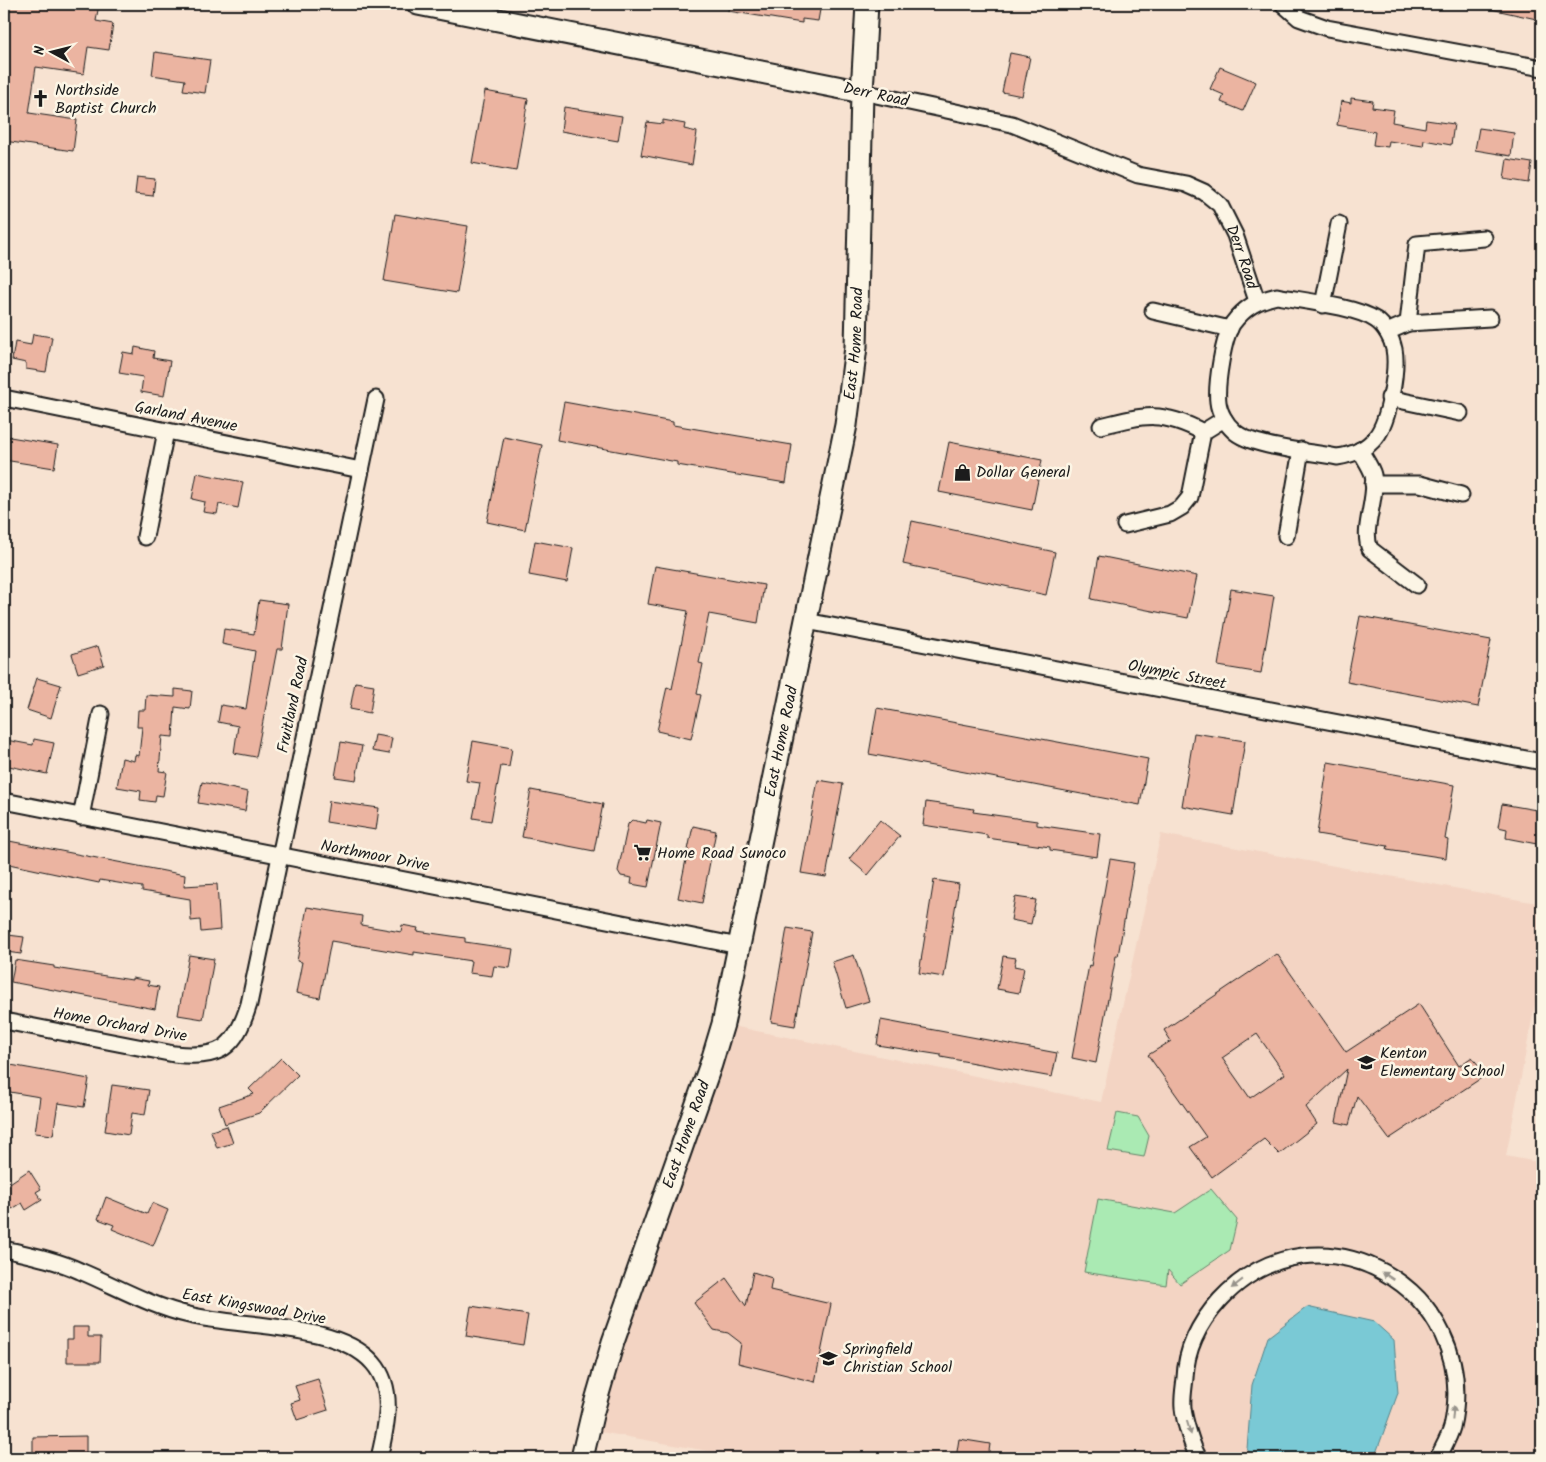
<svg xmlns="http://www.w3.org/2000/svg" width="1546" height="1462" font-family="Kalam,sans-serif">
<rect width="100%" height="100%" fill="#f7e2d1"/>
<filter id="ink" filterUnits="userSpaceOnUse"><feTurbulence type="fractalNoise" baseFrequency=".02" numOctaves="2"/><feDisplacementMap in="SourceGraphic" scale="10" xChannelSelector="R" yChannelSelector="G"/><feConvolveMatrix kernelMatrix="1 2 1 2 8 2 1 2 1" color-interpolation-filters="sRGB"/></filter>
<g filter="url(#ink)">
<!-- built -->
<polygon fill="#f3d4c3" points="1161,834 1542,904 1542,988 1538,988 1506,1156 1542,1163 1542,1458 748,1458 589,1430 723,1024 1101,1102"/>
<!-- green -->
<g fill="#aaeab3" stroke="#638368">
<polygon points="1117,1113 1138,1117 1149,1136 1144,1157 1108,1151"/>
<polygon points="1211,1189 1237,1220 1230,1250 1180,1284 1168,1270 1166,1285 1084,1272 1098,1199 1175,1213"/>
</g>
<!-- water -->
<polygon fill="#7ac9d5" stroke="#54848b" points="1307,1307 1374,1322 1394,1340 1398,1393 1376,1453 1370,1458 1254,1458 1247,1449 1252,1385 1268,1337"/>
<!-- building -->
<g fill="#ebb4a1" stroke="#1c1c1c" fill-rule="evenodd">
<polygon points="7,4 99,4 96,21 113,24 109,50 88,47 84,74 36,67 29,113 77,120 73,151 4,141 4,51 6,35 4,35 4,9 6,9"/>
<polygon points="729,4 821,4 818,21 802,19 802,23 728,11"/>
<polygon points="1492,4 1542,4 1541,20 1491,9"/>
<polygon points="155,52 210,60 205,93 183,90 185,80 152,75"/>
<polygon points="1010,53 1030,57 1022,96 1002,92"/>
<polygon points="1220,67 1256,82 1243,111 1221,102 1224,95 1210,89"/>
<polygon points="485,91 528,99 516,171 472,163"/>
<polygon points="1351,98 1373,101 1372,107 1394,110 1392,122 1425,128 1426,120 1454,124 1451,145 1424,140 1423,146 1389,141 1388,147 1373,145 1375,132 1337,125 1341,101 1351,103"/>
<polygon points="564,107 622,116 618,141 561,131"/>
<polygon points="663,120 685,124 684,129 697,132 692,165 641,155 647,122 663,124"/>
<polygon points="1479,128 1514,133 1511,156 1475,150"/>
<polygon points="1507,159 1532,163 1529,183 1504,179"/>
<polygon points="137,177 155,179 153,196 135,194"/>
<polygon points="395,214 468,226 457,293 384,281"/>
<polygon points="33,334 52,337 46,372 26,369 26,363 12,360 15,342 31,345"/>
<polygon points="135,347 154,351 153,358 170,361 164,396 141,392 143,377 119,373 123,352 134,354"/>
<polygon points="564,402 673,422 673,425 792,445 786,483 677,465 677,462 557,440"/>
<polygon points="4,436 58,445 54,468 4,460"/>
<polygon points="504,437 542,445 525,530 487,522"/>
<polygon points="949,442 1042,460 1032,510 939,492"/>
<polygon points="197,473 243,482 238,508 219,504 217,514 203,512 205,502 192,499"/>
<polygon points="912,521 1055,552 1046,595 903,564"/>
<polygon points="535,541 573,548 567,582 529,575"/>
<polygon points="1099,556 1197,576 1188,618 1091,599"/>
<polygon points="655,566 764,585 758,623 709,614 699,663 703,664 697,694 701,695 691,739 657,731 667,687 672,689 688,611 648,604"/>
<polygon points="1231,589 1274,596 1261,673 1218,666"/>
<polygon points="259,600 288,604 282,649 277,649 256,757 234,753 238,726 218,722 221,705 246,709 255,651 222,644 224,629 254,634"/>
<polygon points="1360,616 1491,640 1478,707 1347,682"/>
<polygon points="98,646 104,665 78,673 72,654"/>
<polygon points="37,678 61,685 51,718 27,710"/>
<polygon points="355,682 374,685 370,713 350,709"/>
<polygon points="175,689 192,691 190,709 175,707 173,737 162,736 159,771 167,772 163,796 156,795 155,802 140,800 141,791 117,787 122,758 134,761 135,755 139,756 142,727 137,727 138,710 145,710 146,695 175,697"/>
<polygon points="877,708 1148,759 1140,805 869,754"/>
<polygon points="1194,733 1245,741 1233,815 1182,806"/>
<polygon points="375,735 392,738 389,754 372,751"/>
<polygon points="34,739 54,743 47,774 4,765 6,740 33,745"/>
<polygon points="473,741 512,748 509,767 501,766 491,821 473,818 480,783 466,781"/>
<polygon points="341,742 362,746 356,780 335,777"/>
<polygon points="1328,762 1454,785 1445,839 1448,840 1446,858 1387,849 1388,846 1317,834"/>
<polygon points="818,780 843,784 826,877 801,873"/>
<polygon points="202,782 248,792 245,811 198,803"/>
<polygon points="531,790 603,804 594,851 522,837"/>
<polygon points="329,801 379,808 376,830 326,822"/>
<polygon points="926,802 974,809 973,812 1037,821 1037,825 1100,834 1097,857 1050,850 1050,847 987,838 987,835 923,825"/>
<polygon points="1502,804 1542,811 1542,845 1506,838 1507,829 1498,827"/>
<polygon points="632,820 646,823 647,820 661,823 648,887 631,884 632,878 621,876 618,871 628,824"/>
<polygon points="880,820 900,836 868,875 849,859"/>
<polygon points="693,826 716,831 702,903 678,898"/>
<polygon points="4,840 185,875 184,886 217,884 220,930 201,932 200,920 191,921 190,899 142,891 142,887 100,880 99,883 4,863"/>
<polygon points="1110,859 1134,863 1118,956 1116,956 1096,1063 1072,1058 1089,965 1091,966"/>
<polygon points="934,880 959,884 944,977 919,973"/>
<polygon points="1015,897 1036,900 1031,924 1011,920"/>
<polygon points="307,907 362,916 361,925 401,932 402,925 418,928 417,931 465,938 465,942 513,949 510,968 494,966 492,976 469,973 471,961 414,952 414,955 331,941 320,998 296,993 302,962 297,961"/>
<polygon points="787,928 812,932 795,1026 771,1022"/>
<polygon points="8,935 24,937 21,954 6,952"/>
<path d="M 1277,954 L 1346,1052 L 1419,1004 L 1459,1066 L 1472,1057 L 1486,1075 L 1389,1139 L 1357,1096 L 1349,1125 L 1336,1122 L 1347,1069 L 1306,1107 L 1317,1124 L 1279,1154 L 1264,1139 L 1212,1177 L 1190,1147 L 1206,1137 L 1148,1055 L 1171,1041 L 1164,1030 ZM 1257,1034 L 1285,1074 L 1250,1098 L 1222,1058 Z"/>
<polygon points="189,955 214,959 203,1019 178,1015"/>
<polygon points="854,955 869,1001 846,1008 832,962"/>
<polygon points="1003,956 1016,958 1014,966 1024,968 1019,993 997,989"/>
<polygon points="15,960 54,966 54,968 132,980 132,978 149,981 148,985 159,987 155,1009 11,982"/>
<polygon points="881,1020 1057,1053 1052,1077 941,1057 941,1055 877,1045"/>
<polygon points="281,1058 298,1075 259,1113 225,1124 219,1106 254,1094 249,1089"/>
<polygon points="5,1064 89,1079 84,1107 58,1103 53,1135 35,1133 40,1097 4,1091"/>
<polygon points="112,1085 149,1090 145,1115 132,1113 129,1135 105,1131"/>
<polygon points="227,1126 233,1143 217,1148 211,1131"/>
<polygon points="29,1170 41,1189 36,1192 42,1200 26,1210 22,1203 12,1209 4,1196 4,1187"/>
<polygon points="106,1197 147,1214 152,1203 168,1210 153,1246 112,1229 114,1225 98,1219"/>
<polygon points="753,1272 772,1278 770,1290 831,1304 815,1382 738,1363 741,1343 728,1333 714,1330 694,1303 726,1278 746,1306"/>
<polygon points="471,1306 528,1315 523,1345 466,1336"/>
<polygon points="73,1327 88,1327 88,1337 101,1337 100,1362 67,1362 67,1339 73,1339"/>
<polygon points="318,1379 328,1410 297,1420 291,1403 300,1400 295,1386"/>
<polygon points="86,1436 86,1456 33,1457 33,1437"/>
<polygon points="959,1439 990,1444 988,1458 956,1458"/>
</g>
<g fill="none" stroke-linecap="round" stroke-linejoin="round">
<defs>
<g id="street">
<polyline points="1283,4 1299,18 1327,28 1542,68"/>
<path id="s1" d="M 862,92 L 1012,124 L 1138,175 L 1186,184 L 1204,192 L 1220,205 L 1235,235 L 1257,301"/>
<path d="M 1277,296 C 1303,301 1355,306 1376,320 C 1385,326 1392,339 1394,349 C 1398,369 1389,421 1376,437 C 1366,450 1352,455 1337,457 C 1313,452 1250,447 1234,431 C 1226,424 1219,412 1218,402 C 1216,385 1223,337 1233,323 C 1245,307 1258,300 1277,296 Z"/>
<polyline points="1323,305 1339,224"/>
<polyline points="1153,311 1230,329"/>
<polyline points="1408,323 1490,318"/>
<polyline points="1387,332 1408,323 1417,244 1484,238"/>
<polyline points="4,398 361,470"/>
<polyline points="1389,398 1460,413"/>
<path d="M 1101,426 C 1144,415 1162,410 1203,432 L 1224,419"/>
<path d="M 1360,450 C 1364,458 1371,467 1373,475 C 1378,498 1361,529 1370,549 L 1417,585"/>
<polyline points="1373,484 1420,484 1461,495"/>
<polyline points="1125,525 1170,514 1182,507 1190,497 1203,432"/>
<polyline points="1286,536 1301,450"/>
<polyline points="145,537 166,431"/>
<polyline points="806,621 1542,762"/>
<polyline points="4,801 739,946"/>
<polyline points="81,817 101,714"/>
<path d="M 4,1021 L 174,1054 C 220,1059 235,1049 249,1004 L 376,399"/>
<path d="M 4,1249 C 30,1255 56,1260 80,1271 C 116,1286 150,1306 189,1315 C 241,1328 337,1322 373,1363 C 396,1389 386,1428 379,1458"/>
<path d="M 1199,1458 C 1193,1450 1184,1419 1183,1408 C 1182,1398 1184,1388 1185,1378 C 1186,1349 1200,1322 1220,1300 C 1317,1195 1483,1289 1452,1427 C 1449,1438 1442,1449 1438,1458"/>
</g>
<g id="secondary">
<polyline points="418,4 862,92"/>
<path id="s2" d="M 582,1458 L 593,1411 L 613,1342 L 711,1064 L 723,1024 L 846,425 L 856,347 L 862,92 L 867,4"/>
</g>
</defs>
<!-- street casing -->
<use href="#street" stroke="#1c1c1c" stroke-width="19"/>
<!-- secondary casing -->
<use href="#secondary" stroke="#1c1c1c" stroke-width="25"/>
<!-- street -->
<use href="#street" stroke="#fcf5e5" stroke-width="15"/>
<!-- secondary -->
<use href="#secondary" stroke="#fcf5e5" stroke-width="21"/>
</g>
<!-- one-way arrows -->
<defs><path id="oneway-solid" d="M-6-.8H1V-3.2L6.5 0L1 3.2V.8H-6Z" transform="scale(1.25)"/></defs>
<g fill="#97938b">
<use href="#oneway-solid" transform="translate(1388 1276) rotate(-146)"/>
<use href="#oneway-solid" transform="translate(1237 1284) rotate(142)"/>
<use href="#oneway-solid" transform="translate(1453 1413) rotate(-85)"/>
<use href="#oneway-solid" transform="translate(1189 1428) rotate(73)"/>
</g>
</g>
<!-- icons -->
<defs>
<symbol id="church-bare" viewBox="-9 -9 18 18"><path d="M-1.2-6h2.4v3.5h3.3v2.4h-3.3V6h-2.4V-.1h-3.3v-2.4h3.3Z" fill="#1c1c1c" stroke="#fcf5e5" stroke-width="2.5" paint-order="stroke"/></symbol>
<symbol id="shop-bare" viewBox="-9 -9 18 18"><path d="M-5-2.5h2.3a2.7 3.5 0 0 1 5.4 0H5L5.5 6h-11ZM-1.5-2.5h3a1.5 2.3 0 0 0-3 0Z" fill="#1c1c1c" stroke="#fcf5e5" stroke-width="2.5" paint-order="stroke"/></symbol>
<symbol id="supermarket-bare" viewBox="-9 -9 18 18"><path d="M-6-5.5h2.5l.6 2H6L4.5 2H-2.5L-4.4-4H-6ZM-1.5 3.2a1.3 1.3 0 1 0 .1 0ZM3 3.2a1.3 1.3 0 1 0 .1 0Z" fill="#1c1c1c" stroke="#fcf5e5" stroke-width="2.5" paint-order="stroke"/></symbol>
<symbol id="school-bare" viewBox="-9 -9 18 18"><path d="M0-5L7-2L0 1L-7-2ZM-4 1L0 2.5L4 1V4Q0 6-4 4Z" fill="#1c1c1c" stroke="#fcf5e5" stroke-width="2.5" paint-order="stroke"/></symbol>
</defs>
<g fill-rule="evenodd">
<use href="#church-bare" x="28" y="86" width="25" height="25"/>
<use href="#shop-bare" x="950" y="460" width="25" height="25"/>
<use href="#supermarket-bare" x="630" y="840" width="25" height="25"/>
<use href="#school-bare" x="1354" y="1050" width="25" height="25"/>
<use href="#school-bare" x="816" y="1346" width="25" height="25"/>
</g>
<g text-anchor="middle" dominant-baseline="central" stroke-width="5" stroke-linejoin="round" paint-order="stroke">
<!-- poi labels -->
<g font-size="16" fill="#1c1c1c" stroke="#fcf5e5" text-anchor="start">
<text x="55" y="90">Northside<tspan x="55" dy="18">Baptist Church</tspan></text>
<text x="976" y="472">Dollar General</text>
<text x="657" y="853">Home Road Sunoco</text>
<text x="1380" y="1053">Kenton<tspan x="1380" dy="18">Elementary School</tspan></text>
<text x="843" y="1349">Springfield<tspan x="843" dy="18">Christian School</tspan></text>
</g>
<!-- street labels -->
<g font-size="16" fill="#1c1c1c" stroke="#fcf5e5">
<text transform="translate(876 95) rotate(12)">Derr Road</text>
<text stroke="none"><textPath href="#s1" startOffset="435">Derr Road</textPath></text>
<text stroke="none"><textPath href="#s2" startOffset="1150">East Home Road</textPath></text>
<text transform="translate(186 417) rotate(11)">Garland Avenue</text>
<text transform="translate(1177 675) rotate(11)">Olympic Street</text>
<text transform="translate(293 705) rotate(-78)">Fruitland Road</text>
<text stroke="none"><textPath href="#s2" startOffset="745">East Home Road</textPath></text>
<text transform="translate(375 856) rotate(11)">Northmoor Drive</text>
<text transform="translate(120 1025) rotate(10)">Home Orchard Drive</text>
<text stroke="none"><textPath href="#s2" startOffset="340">East Home Road</textPath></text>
<text transform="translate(254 1307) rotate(10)">East Kingswood Drive</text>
</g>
</g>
<!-- margin -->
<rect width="1546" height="1462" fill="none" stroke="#fcf5e5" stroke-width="20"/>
<rect x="10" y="10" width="1526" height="1442" fill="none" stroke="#1c1c1c" stroke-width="2" filter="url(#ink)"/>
<!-- north arrow -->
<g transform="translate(52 52) rotate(277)" stroke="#fcf5e5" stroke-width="4" paint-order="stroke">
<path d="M0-4L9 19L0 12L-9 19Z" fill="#1c1c1c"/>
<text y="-8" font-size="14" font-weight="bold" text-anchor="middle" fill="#1c1c1c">N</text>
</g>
</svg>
